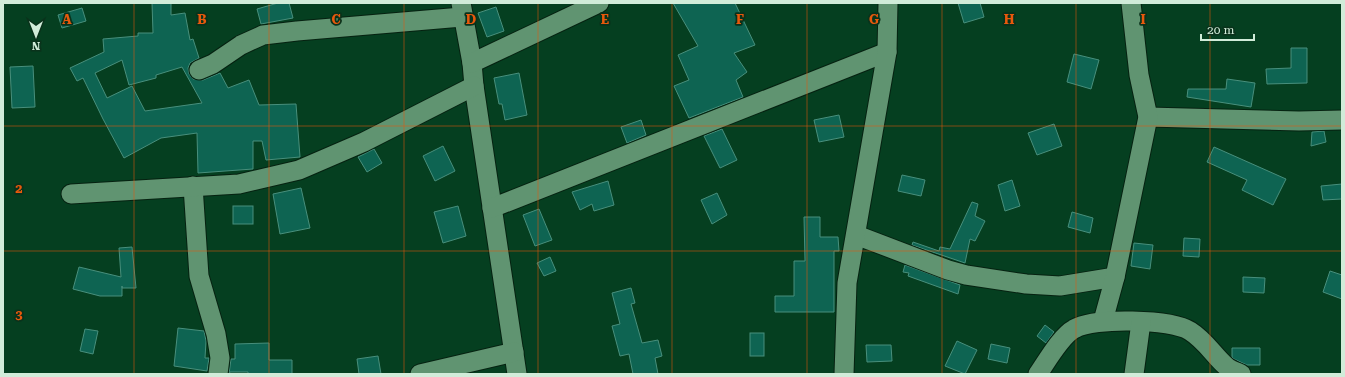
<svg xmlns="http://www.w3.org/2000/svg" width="1345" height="377" font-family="'Roboto Serif',serif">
<rect width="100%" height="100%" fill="#053f20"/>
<!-- building -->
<g fill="#0e6452" stroke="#488f7c" fill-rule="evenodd">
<path d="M 152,3 L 171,3 L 171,15 L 185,13 L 190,40 L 193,39 L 199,58 L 190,63 L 188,68 L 189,74 L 193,79 L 203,80 L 220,73 L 228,88 L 249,80 L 259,105 L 296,104 L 300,157 L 266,160 L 262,141 L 253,141 L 253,169 L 198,173 L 197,133 L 161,138 L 124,158 L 103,119 L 83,78 L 77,81 L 70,68 L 104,52 L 103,39 L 138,36 L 138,33 L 153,33 ZM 122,60 L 129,85 L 156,78 L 156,75 L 182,67 L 202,103 L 145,111 L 132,86 L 107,98 L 95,73 Z"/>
<polygon points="278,3 289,3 293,18 261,24 257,9"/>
<polygon points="673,3 735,3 755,45 734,53 747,72 736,80 743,97 689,118 674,86 689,80 678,55 698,46"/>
<polygon points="958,3 980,3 984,17 964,23"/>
<polygon points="496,7 504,31 487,37 478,13"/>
<polygon points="82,8 86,21 62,28 58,15"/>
<polygon points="1291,48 1307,48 1307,83 1267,84 1266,69 1291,68"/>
<polygon points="1074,54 1099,60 1091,89 1067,82"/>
<polygon points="33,66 35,107 12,108 10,67"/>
<polygon points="519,73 527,115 505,120 502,104 499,104 494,78"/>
<polygon points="1227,79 1255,83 1251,107 1187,97 1188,89 1226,89"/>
<polygon points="839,115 844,137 819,142 814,120"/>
<polygon points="641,120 646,135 627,143 621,127"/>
<polygon points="1054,124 1062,146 1037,155 1028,133"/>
<polygon points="722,129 737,160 720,168 704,136"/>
<polygon points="1324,131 1326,142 1311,146 1312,132"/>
<polygon points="443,146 455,171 435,181 423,156"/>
<polygon points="1214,147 1286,179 1273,205 1242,190 1247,180 1207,162"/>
<polygon points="374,149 382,163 367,172 358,157"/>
<polygon points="902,175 925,180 921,196 898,191"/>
<polygon points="1012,180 1020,206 1005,211 998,185"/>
<polygon points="608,181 614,205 594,211 592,204 580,210 572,192"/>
<polygon points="1342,184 1342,199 1323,200 1321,186"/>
<polygon points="301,188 310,228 280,234 273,194"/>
<polygon points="717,193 727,215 712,224 701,200"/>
<polygon points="972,202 978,204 975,216 985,221 975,241 970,239 965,263 912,245 913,242 939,251 940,247 950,249"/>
<rect x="233" y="206" width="20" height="18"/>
<polygon points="458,206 466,236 443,243 434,212"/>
<polygon points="539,209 552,240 535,246 523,215"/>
<polygon points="1072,212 1093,218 1090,233 1068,227"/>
<polygon points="804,217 820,217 820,237 838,237 839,251 834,251 834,312 775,312 775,296 794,296 794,261 805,261"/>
<polygon points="1184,238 1200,239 1199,257 1183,256"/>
<polygon points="1134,243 1153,245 1150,269 1131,266"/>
<polygon points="132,247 136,288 122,288 122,286 122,296 100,296 73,289 79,267 121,277 119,248"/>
<polygon points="550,257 556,271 544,276 537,263"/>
<polygon points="905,265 960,285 958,294 908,276 909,273 903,272"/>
<polygon points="1330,271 1342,275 1342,299 1323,292"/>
<polygon points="1243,277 1265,278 1264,293 1243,292"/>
<polygon points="631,288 635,303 631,304 642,343 658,340 662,356 655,358 658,374 633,374 629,354 620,356 612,326 620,324 612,293"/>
<polygon points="1045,325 1054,332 1046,343 1037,336"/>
<polygon points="178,328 204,331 206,341 205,358 209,358 207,371 174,366"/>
<polygon points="85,329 98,331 93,354 80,351"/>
<rect x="750" y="333" width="14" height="23"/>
<polygon points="957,341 977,350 965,374 945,366"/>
<polygon points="269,343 269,360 292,360 292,374 248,374 248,372 230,372 229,374 231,359 235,359 235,344"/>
<polygon points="991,344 1010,348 1007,363 988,359"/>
<polygon points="866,345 891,345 892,361 867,362"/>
<polygon points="1232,348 1260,348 1260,365 1247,365 1234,359 1232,357"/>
<polygon points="378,356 381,374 359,374 357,359"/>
</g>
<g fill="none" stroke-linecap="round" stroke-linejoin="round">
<defs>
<g id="minor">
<polyline points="461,3 472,63 474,86 517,374"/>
<polyline points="472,63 599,3"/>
<polyline points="199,70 213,64 241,45 263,35 297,31 462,17"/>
<polyline points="1148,117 1299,121 1342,120"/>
<polyline points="193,186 199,276 216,334 220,358 218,374"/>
<polyline points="71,194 239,184 299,170 364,142 474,86"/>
<polyline points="492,208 887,52"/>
<polyline points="856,235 948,270 966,275 1026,284 1060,286 1115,277"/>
<polyline points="1103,321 1115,277 1148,117 1139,75 1131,3"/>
<polyline points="420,374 514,352"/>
<polyline points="844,374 847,283 887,52 888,3"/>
<path d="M 1038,374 C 1047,361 1061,336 1074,329 C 1094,317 1171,319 1190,331 C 1206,341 1214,356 1227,367 C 1231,370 1237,372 1241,374"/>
<polyline points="1134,374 1141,322"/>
</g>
</defs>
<!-- minor casing -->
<use href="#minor" stroke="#062211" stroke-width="21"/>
<!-- minor -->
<use href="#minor" stroke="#609471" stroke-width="19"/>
</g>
<!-- grid -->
<path fill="none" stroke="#e8590c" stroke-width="1" stroke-opacity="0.55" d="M 134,3 L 134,374M 269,3 L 269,374M 404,3 L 404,374M 538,3 L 538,374M 672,3 L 672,374M 807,3 L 807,374M 942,3 L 942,374M 1076,3 L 1076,374M 1210,3 L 1210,374M 3,126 L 1342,126M 3,251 L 1342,251"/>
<g font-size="13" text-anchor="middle" font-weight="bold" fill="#e8590c" stroke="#0a321b" stroke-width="3.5" stroke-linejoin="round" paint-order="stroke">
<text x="67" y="24">A</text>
<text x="202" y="24">B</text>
<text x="336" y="24">C</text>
<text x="471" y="24">D</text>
<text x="605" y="24">E</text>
<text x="740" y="24">F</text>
<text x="874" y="24">G</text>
<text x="1009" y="24">H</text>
<text x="1143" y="24">I</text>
<text x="19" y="193">2</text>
<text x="19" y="319">3</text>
</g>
<!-- border -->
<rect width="1345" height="377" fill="none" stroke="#d1ecd9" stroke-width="8"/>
<!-- north arrow -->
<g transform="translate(36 36) rotate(180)" stroke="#0a321b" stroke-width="3" paint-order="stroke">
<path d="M0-3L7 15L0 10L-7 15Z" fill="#d1ecd9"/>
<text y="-6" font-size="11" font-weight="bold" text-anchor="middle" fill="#d1ecd9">N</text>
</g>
<!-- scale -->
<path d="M1201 34v6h53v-6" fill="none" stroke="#d1ecd9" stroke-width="2"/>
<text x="1207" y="34" font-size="12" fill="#d1ecd9" stroke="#0a321b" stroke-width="3" paint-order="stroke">20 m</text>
</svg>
